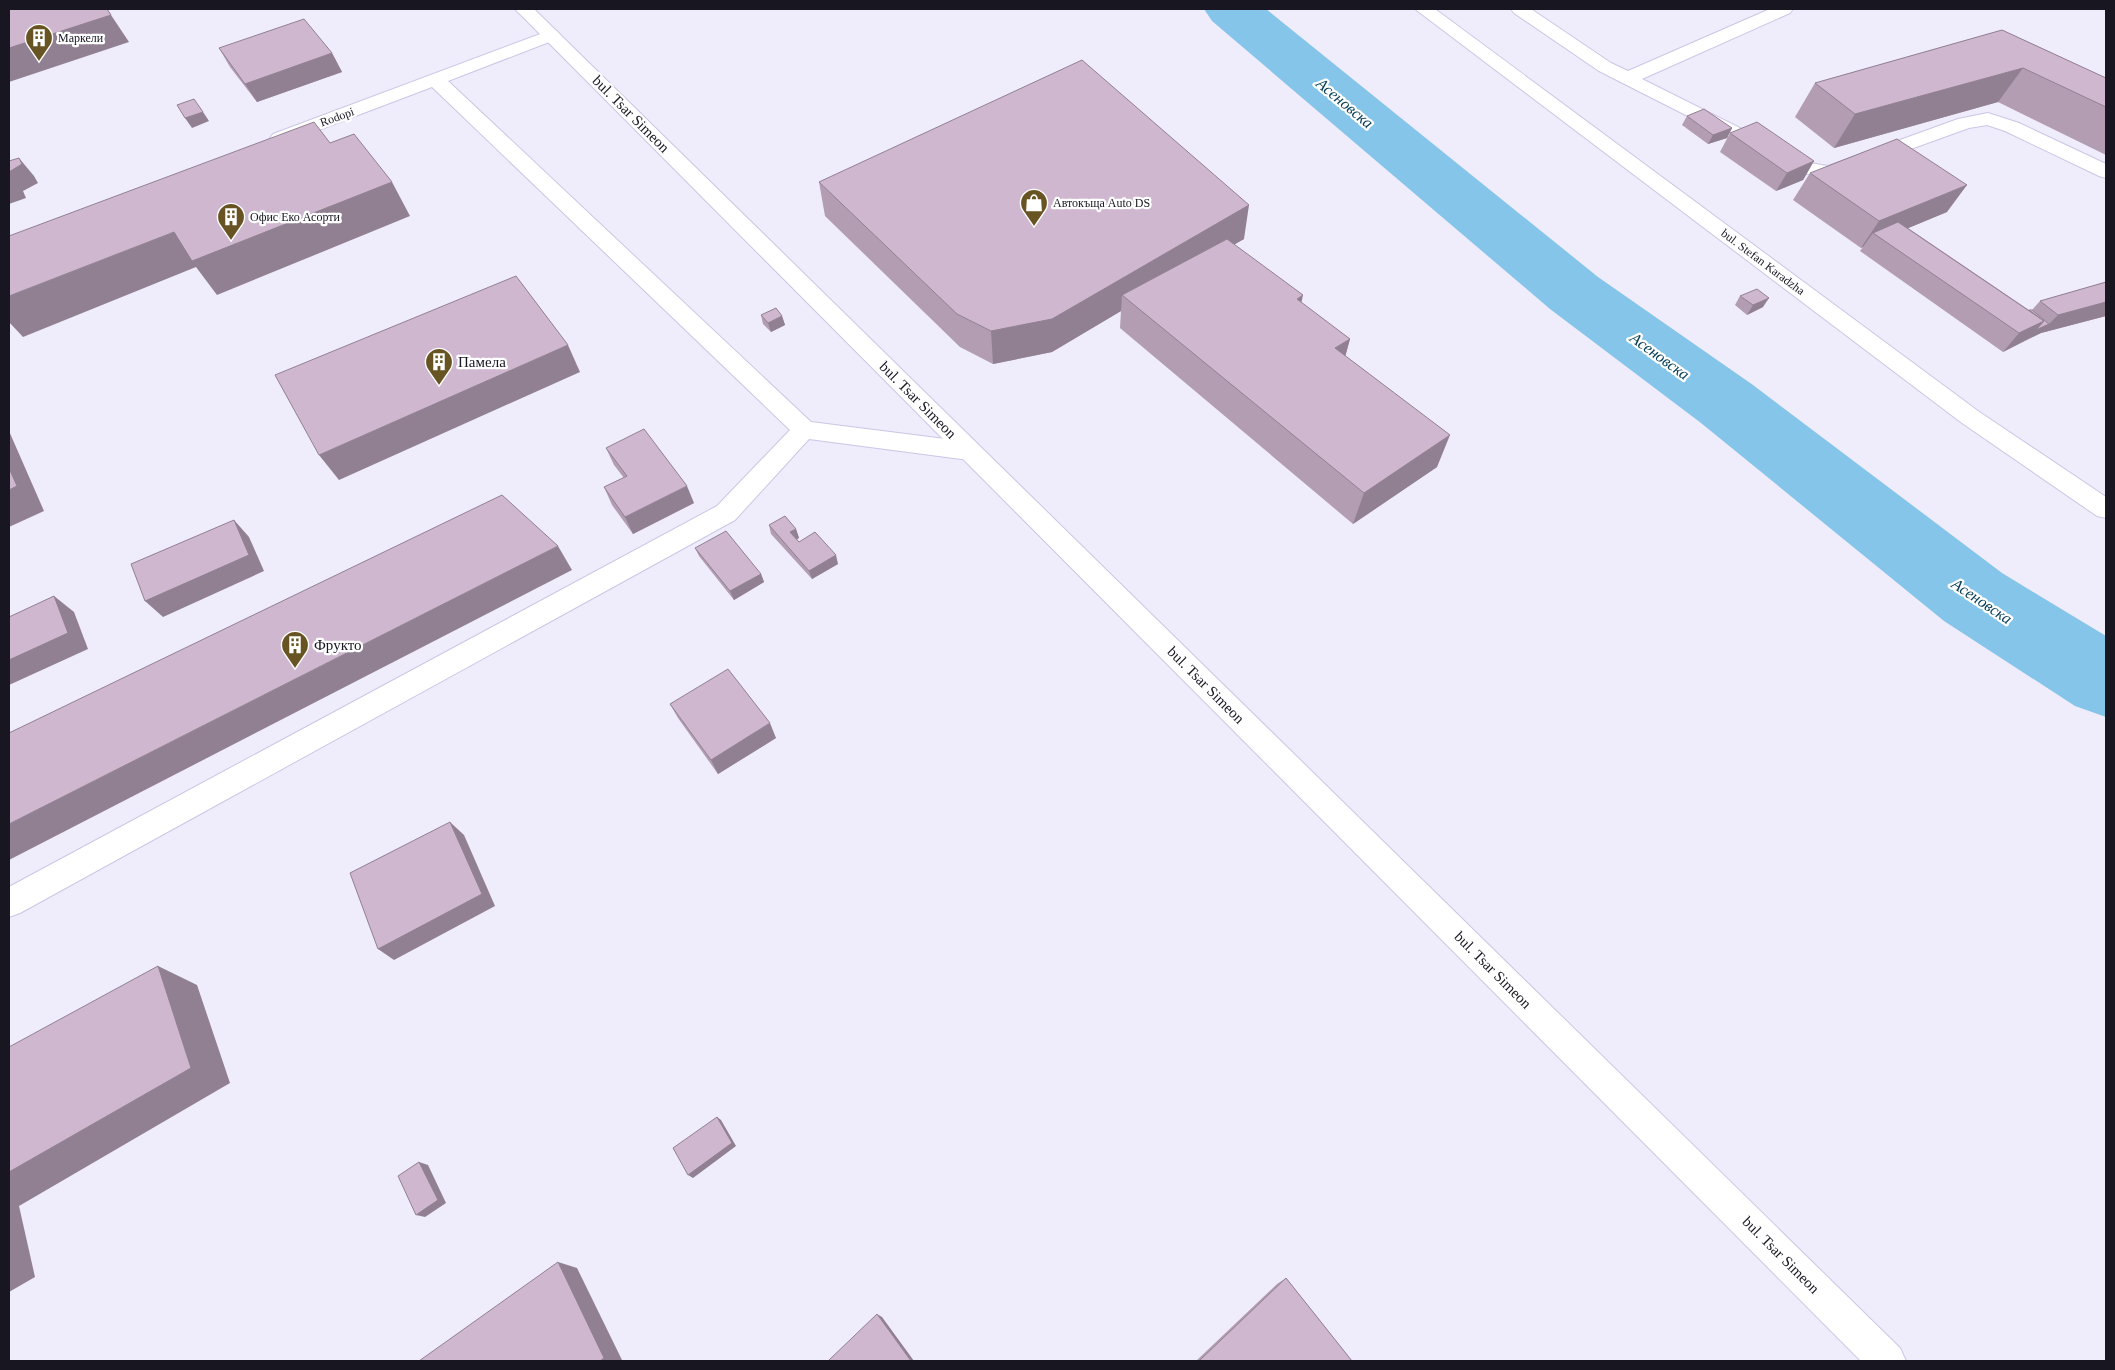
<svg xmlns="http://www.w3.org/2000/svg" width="2115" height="1370" font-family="Georgia,serif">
<rect width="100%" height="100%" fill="#f9f7fe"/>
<!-- built -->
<rect fill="#efecfc" x="9" y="9" width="2097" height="1352"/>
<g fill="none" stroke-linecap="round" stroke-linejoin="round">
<!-- river -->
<polygon fill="#85c5e9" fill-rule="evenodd" points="1204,9 1266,9 1598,277 1753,385 2002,573 2106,636 2106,717 2075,706 1944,621 1701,423 1550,309 1212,21"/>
<defs>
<g id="minor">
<polygon points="1511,9 1531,9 1611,63 1628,71 1770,9 1793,9 1790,13 1642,79 1810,163 1828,166 1958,119 1988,113 2019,123 2106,164 2106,178 2099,176 2005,131 1987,125 1969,128 1836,176 1829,178 1798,172 1599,71 1514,13"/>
<polygon points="551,30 557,31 560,35 557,39 448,81 811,422 969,442 978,445 981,451 978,457 969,460 809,439 735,520 20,913 9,917 9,887 717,506 790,430 432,87 287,142 280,144 273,142 270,138 273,134"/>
</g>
<g id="major">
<polygon points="515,9 534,9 1900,1348 1906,1361 1861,1361"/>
<polygon points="1415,9 1435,9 1978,411 2106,497 2106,518 2097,516 1962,423"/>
</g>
</defs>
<!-- minor casing -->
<use href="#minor" stroke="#ccc6e5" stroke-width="2"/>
<!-- major casing -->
<use href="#major" stroke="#ccc6e5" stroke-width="2"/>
<!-- minor -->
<use href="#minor" fill="#fff" fill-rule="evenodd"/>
<!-- major -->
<use href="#major" fill="#fff" fill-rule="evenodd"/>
</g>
<!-- wall -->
<g fill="#b29db3">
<polygon points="2002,30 2106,78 2106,155 1998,102 1834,148 1795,117 1815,83"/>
<polygon points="219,48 332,53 342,72 257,102 230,67"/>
<polygon points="1687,116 1732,128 1727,138 1708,144 1682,125"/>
<polygon points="1730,133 1814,161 1803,180 1776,191 1720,152"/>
<polygon points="1810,173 1947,212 1908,228 2029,310 2032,310 2040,301 2106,282 2106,316 2041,333 2003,352 1860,251 1863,247 1861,248 1793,200"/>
<polygon points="819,182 1244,239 1234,244 1301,303 1350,339 1345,356 1437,467 1353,524 1120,328 1121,311 1052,352 993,364 960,347 825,216"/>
<polygon points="1740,296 1763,307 1747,315 1735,305"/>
<polygon points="761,315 782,316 785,325 771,332 763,324"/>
<polygon points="606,448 694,503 633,534 612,505 604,487 624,478 614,465"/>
<polygon points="769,525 796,529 799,538 797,539 799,542 838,564 812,579 771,534"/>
<polygon points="695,548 761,574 764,582 734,600 699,556"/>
<polygon points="670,704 776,738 718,774 678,718"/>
<polygon points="1286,1278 1352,1361 1196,1361 1277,1284"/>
</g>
<!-- shaded-wall -->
<g fill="#918092">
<polygon points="107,9 129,42 9,82 9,48"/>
<polygon points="332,53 342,72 257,102 245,84"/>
<polygon points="2023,68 1998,102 1834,148 1855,114"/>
<polygon points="203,112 209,121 192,128 185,118"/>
<polygon points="1732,128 1727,138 1708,144 1713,135"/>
<polygon points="19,158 34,176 38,183 23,191 26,198 9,204 9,172"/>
<polygon points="1814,161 1803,180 1776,191 1787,173"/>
<polygon points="392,182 410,216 217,295 196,267 23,337 9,322 9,296 174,232"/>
<polygon points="1967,185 1947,212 1882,239 1873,233 1863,247 1861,248 1879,221"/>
<polygon points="1249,205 1244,239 1133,304 1122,295 1121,311 1052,352 993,364 991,331"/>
<polygon points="1303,295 1296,329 1297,299"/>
<polygon points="1769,298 1763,307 1747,315 1753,305"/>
<polygon points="2106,302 2106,316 2041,333 2028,339 2003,352 2019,333 2044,321 2049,324 2058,315"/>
<polygon points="782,316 785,325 771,332 768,323"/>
<polygon points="1350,339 1341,372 1335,348"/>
<polygon points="568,345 580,372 339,480 319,455"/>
<polygon points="9,431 44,511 9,527"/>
<polygon points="1450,435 1437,467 1353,524 1364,493"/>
<polygon points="687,486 694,503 633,534 625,517"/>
<polygon points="234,520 249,537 264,571 163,617 145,601"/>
<polygon points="796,529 799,538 793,541 790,532"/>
<polygon points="558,546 572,570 9,860 9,824"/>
<polygon points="836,555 838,564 812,579 809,571"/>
<polygon points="761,574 764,582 734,600 730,591"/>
<polygon points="54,596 74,612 88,649 9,685 9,660"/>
<polygon points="770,723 776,738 718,774 711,760"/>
<polygon points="450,822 464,835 495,906 394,960 378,949"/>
<polygon points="158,966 197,985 230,1083 19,1206 35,1277 9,1292 9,1172"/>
<polygon points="717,1117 721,1120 736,1146 693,1178 688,1175"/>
<polygon points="419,1162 428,1165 446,1203 425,1217 416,1215"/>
<polygon points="558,1262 577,1268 622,1360 621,1361 600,1361"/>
<polygon points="877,1314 882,1317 914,1361 911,1361"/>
</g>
<!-- building -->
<g fill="#cfb7d0" stroke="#918092">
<polygon points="9,9 107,9 111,15 9,48"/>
<polygon points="304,19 332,53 245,84 219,48"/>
<polygon points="2002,30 2106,78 2106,107 2023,68 1855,114 1815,83"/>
<polygon points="1082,60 1249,205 1052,319 991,331 957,314 819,182"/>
<polygon points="194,99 203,112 185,118 177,105"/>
<polygon points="1704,109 1732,128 1713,135 1687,116"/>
<polygon points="314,122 330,143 354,134 392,182 192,261 174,232 9,296 9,236"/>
<polygon points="1757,122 1814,161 1787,173 1730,133"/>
<polygon points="1897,139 1967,185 1879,221 1810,173"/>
<polygon points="19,158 22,164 9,172 9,161"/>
<polygon points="1898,222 2044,321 2019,333 1873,233"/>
<polygon points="1227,239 1303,295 1297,299 1350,339 1335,348 1450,435 1364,493 1122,295"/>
<polygon points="516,276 568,345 319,455 275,375"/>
<polygon points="2106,282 2106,302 2058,315 2040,301"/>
<polygon points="1757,289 1769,298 1753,305 1740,296"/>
<polygon points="776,308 782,316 768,323 761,315"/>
<polygon points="2029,310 2032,310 2049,324 2036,330 2044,321"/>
<polygon points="644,429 687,486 625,517 604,487 627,476 606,448"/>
<polygon points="9,468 17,486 9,490"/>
<polygon points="502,495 558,546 9,824 9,733"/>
<polygon points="785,516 796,529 790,532 799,542 815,532 836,555 809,571 769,525"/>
<polygon points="234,520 249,555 145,601 131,564"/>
<polygon points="726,531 761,574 730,591 695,548"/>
<polygon points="54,596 68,633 9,660 9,617"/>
<polygon points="728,669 770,723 711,760 670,704"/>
<polygon points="450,822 482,894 378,949 350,873"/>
<polygon points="158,966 191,1068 9,1172 9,1047"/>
<polygon points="717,1117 732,1143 688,1175 673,1148"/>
<polygon points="419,1162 438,1200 416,1215 398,1176"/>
<polygon points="558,1262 604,1358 600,1361 419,1361"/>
<polygon points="1286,1278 1352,1361 1199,1361"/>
<polygon points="877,1314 911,1361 828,1361"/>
</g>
<!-- icons -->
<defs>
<symbol id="building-pin" viewBox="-11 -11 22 30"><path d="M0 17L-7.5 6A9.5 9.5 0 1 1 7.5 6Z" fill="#685322" stroke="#fff"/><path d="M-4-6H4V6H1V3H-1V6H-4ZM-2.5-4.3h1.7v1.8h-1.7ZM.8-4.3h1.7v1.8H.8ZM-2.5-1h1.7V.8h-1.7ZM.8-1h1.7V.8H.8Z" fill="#fff"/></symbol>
<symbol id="shop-pin" viewBox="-11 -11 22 30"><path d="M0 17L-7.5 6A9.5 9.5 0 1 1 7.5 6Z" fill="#685322" stroke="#fff"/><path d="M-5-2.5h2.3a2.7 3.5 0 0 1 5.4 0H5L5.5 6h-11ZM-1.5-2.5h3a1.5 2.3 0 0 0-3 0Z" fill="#fff"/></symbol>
</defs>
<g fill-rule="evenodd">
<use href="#building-pin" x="23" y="22" width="32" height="43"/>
<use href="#shop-pin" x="1018" y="187" width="32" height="43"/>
<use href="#building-pin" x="215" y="201" width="32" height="43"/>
<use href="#building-pin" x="423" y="346" width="32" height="43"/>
<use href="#building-pin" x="279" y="629" width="32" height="43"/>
</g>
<g text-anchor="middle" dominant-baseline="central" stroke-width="4.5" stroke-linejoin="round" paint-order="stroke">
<!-- far-poi labels -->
<g font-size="12" fill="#181621" stroke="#fff" text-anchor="start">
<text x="58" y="38">Маркели</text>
<text x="1053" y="203">Автокъща Auto DS</text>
<text x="250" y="217">Офис Еко Асорти</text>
</g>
<!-- far-street labels -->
<g font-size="12" fill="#181621" stroke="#fff">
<text transform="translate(337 117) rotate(-20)">Rodopi</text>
<text transform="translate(1763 262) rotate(37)">bul. Stefan Karadzha</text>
</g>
<!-- street labels -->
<g font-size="15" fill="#181621" stroke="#fff">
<text transform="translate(631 114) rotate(45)">bul. Tsar Simeon</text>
<text transform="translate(918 400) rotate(45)">bul. Tsar Simeon</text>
<text transform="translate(1206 685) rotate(45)">bul. Tsar Simeon</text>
<text transform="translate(1493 970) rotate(45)">bul. Tsar Simeon</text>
<text transform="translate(1781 1255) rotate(45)">bul. Tsar Simeon</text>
</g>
<!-- poi labels -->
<g font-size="15" fill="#181621" stroke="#fff" text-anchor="start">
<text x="458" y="362">Памела</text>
<text x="314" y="645">Фрукто</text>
</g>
<!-- water labels -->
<g font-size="16" font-style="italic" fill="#043d55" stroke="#fff">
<text transform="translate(1345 103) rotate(40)">Асеновска</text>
<text transform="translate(1660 356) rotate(36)">Асеновска</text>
<text transform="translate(1982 601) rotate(34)">Асеновска</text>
</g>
</g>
<!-- border -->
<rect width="2115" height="1370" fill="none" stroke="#181621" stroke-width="20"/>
</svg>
